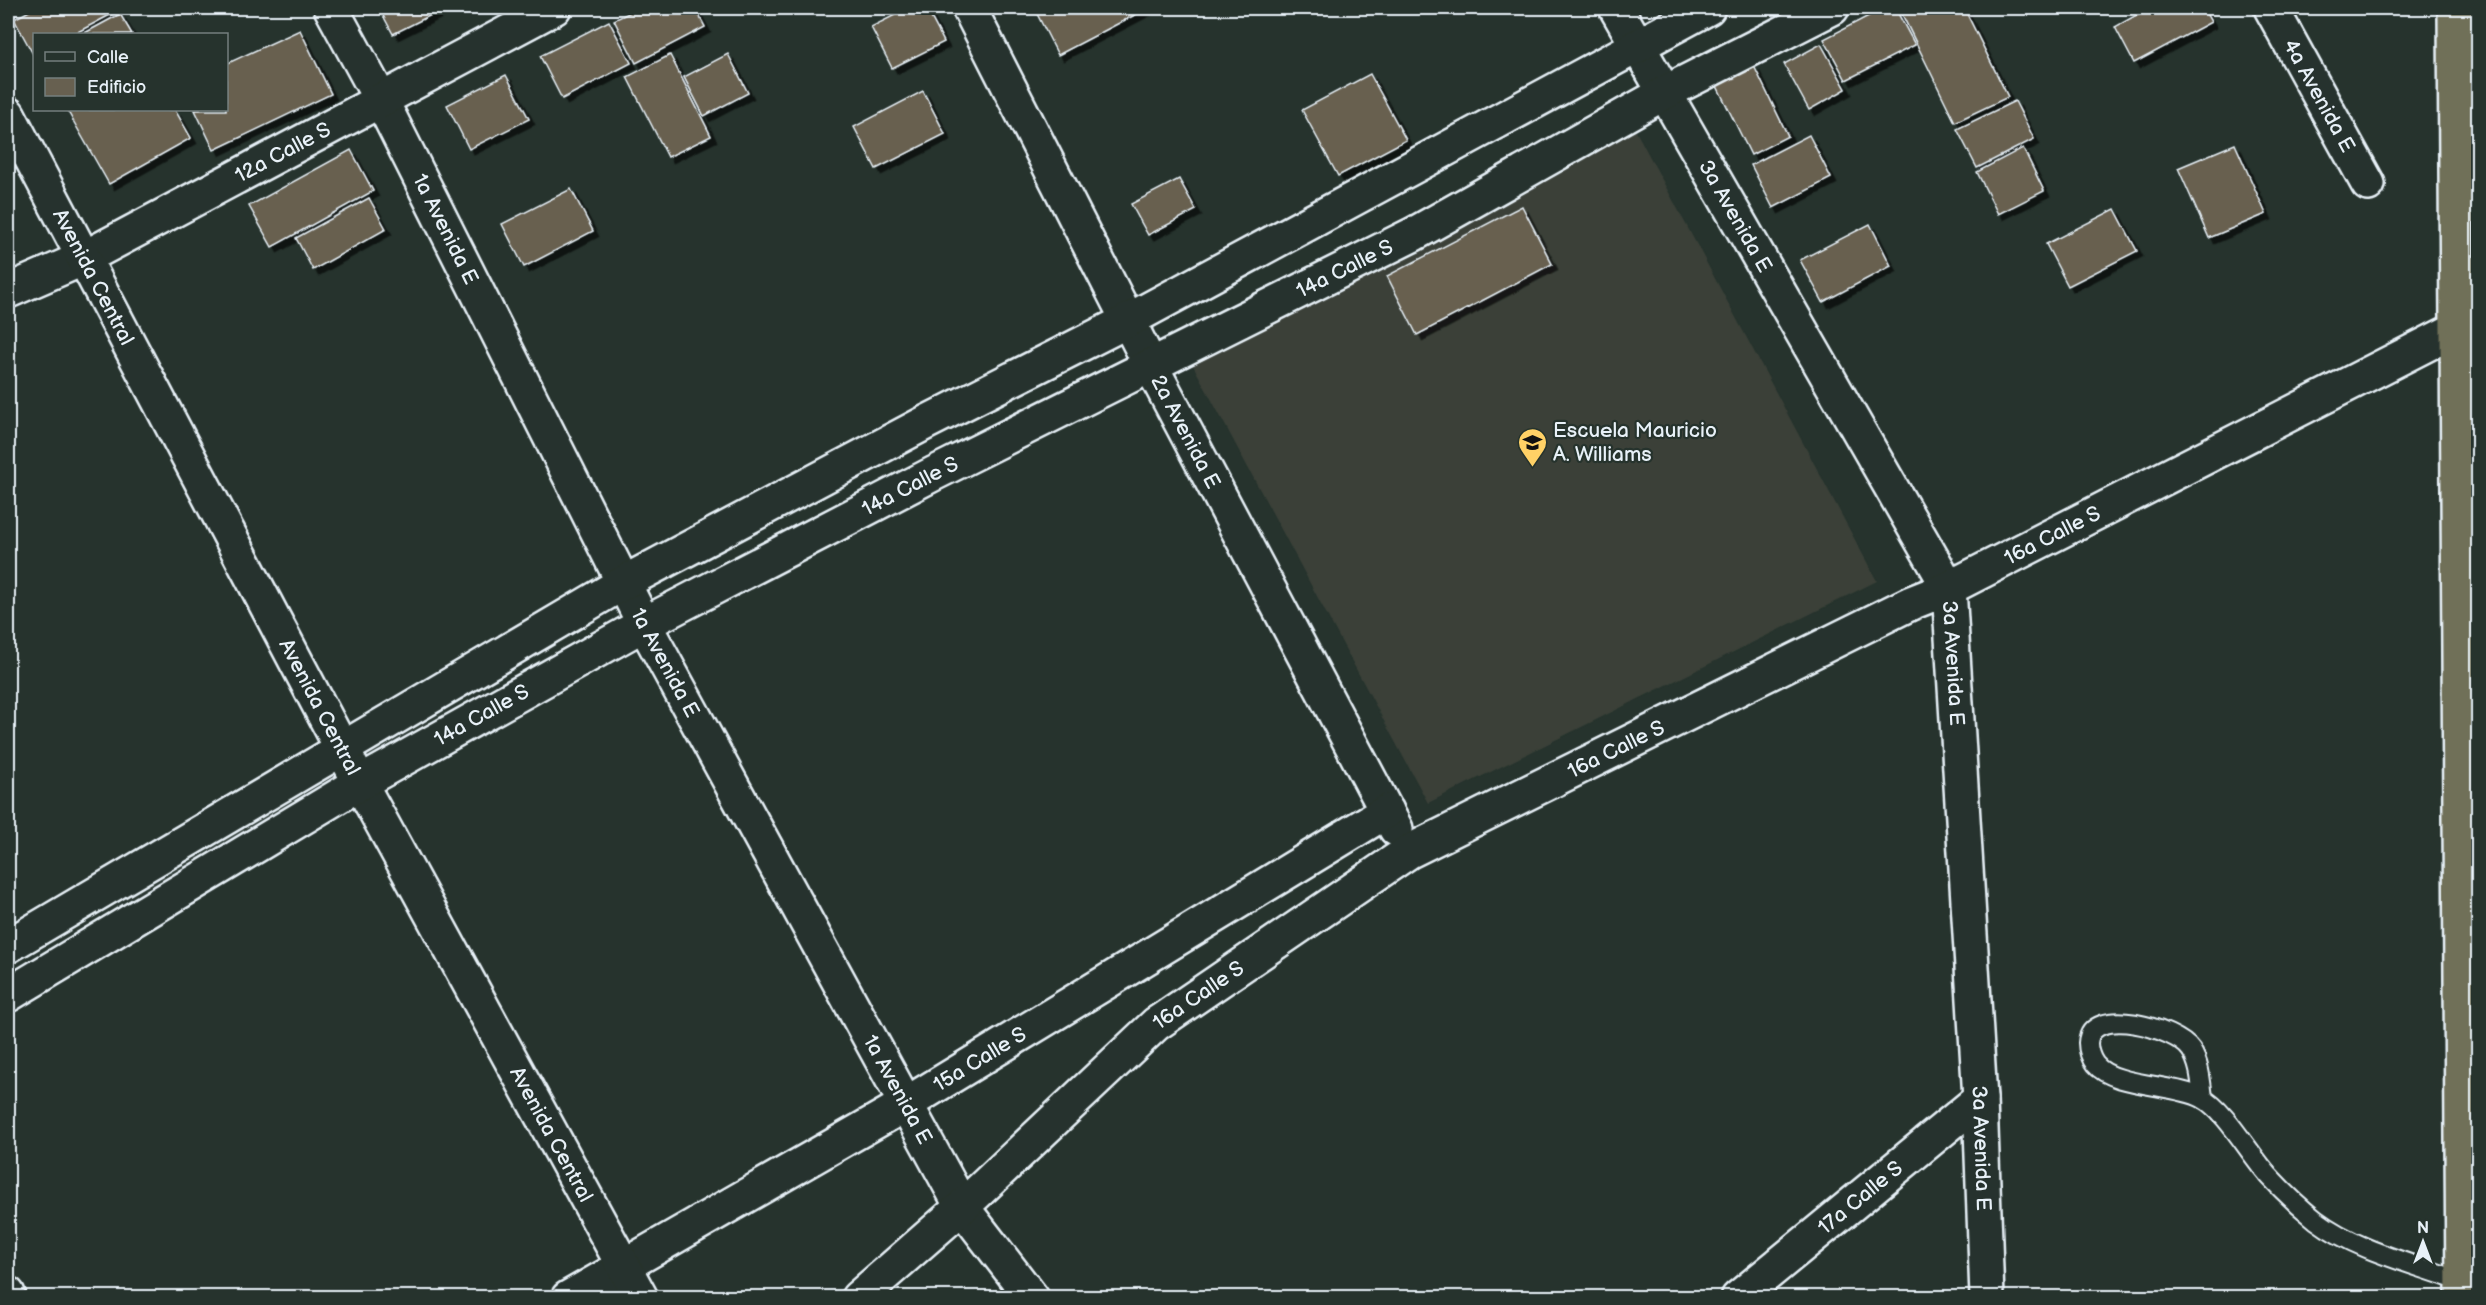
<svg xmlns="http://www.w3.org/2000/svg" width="2486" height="1305" font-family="'Balsamiq Sans',sans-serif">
<defs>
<filter id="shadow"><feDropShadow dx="5.5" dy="5.5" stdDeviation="0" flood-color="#0009"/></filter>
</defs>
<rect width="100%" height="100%" fill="#26332d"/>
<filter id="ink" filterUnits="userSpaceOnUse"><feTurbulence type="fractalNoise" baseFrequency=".0167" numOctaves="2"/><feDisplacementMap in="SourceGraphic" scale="12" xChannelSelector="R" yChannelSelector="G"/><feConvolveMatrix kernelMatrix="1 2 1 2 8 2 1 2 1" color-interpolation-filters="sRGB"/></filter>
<g filter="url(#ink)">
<!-- built -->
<polygon fill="#3a4038" points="1630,120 1877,581 1428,803 1187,354"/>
<!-- building -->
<g fill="#676050" stroke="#e8f1f8" stroke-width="1.5" filter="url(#shadow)">
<polygon points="35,8 123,8 74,34 34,34 34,56 14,19"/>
<polygon points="379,8 445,8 393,34"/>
<polygon points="639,8 695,8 705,27 636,63 614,20"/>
<polygon points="909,8 926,8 944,42 892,68 871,27"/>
<polygon points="1034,8 1148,8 1058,55"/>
<polygon points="1884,8 1895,8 1915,45 1846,80 1824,39"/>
<polygon points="1899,8 1964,8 2008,97 1955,122"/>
<polygon points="2149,8 2203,8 2211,22 2134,63 2115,27"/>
<polygon points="120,14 132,34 83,34"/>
<polygon points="609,21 631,63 562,99 540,56"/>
<polygon points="300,30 331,94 214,150 195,110 226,110 226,64"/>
<polygon points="1821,44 1846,89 1809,110 1784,64"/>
<polygon points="728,54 748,93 704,116 684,77"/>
<polygon points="670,55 711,136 668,157 627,77"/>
<polygon points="1754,66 1788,136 1751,155 1716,84"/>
<polygon points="1370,74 1406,140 1338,176 1302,110"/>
<polygon points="506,75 529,119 469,149 447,105"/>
<polygon points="923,91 945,134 876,169 854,127"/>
<polygon points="2015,101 2034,139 1977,168 1957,129"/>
<polygon points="67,110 175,110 191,138 109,184"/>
<polygon points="1809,135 1831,178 1773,208 1751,165"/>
<polygon points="2235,144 2266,214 2209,238 2178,168"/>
<polygon points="2023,148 2044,191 1998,214 1977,172"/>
<polygon points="351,150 373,191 272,247 249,206"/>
<polygon points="1179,179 1196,210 1148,235 1131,204"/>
<polygon points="571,189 593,231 524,267 502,224"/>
<polygon points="369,198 386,229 313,270 296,238"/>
<polygon points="1522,206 1552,264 1417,335 1387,276"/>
<polygon points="2115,209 2137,251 2068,286 2046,244"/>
<polygon points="1870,224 1891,266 1823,302 1800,260"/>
</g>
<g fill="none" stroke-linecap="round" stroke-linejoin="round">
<defs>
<path id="service" d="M 2203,1098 C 2201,1082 2200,1064 2191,1050 C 2176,1028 2090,1004 2088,1043 C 2088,1050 2091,1059 2095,1064 C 2113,1087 2176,1084 2202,1098 C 2227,1111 2252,1159 2273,1180 C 2286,1194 2301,1208 2316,1220 C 2357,1251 2415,1264 2462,1282"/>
<g id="minor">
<path id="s1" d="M 331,8 L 381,100 L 644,624 L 962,1207 L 1032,1298"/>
<path id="s2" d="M 969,8 L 1151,366 L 1396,829"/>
<path id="s3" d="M 1616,8 L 1949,588 L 1980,1099 L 1987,1298"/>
<path id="s4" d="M 2271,8 L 2368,184"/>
<path id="s5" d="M 8,291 L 82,259 L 554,8"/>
<polyline points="8,1294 9,1298"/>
<path id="s6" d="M 568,1298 L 906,1104 L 1387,811"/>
<path id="s7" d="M 858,1298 L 962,1207 L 1156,1024 L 1408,852 L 1911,603 L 1949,588 L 2478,318"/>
<path id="s8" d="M 1738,1298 L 1980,1099"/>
</g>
<g id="tertiary">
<path id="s9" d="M 8,114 L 360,783 L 641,1298"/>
<polyline points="8,946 623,583 927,422 1129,320 1708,8"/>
<path id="s10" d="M 8,995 L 360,783 L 644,624 L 935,473 L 1414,234 L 1666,92 L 1832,8"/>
</g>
<polyline id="trunk" points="2455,8 2463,1298"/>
</defs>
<!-- service casing -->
<use href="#service" stroke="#e8f1f8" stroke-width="22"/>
<!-- minor casing -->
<use href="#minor" stroke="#e8f1f8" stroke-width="38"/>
<!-- tertiary casing -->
<use href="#tertiary" stroke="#e8f1f8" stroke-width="38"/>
<!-- trunk casing -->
<use href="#trunk" stroke="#e8f1f8" stroke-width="38"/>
<!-- service -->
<use href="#service" stroke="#26332d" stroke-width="18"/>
<!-- minor -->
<use href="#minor" stroke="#26332d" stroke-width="33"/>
<!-- tertiary -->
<use href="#tertiary" stroke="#26332d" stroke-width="33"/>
<!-- trunk -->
<use href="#trunk" stroke="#706f59" stroke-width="33"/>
</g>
</g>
<!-- icons -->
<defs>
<symbol id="school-pin" viewBox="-11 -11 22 30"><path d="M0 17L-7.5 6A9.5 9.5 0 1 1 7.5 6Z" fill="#ffd166" stroke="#26332d"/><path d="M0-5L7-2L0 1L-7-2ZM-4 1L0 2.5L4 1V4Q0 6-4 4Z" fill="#111"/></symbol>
</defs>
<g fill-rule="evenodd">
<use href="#school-pin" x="1516" y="426" width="33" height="45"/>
</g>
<g text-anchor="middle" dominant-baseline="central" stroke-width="4.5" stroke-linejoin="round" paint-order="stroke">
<!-- street labels -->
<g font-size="21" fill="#e8f1f8" stroke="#26332d">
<text stroke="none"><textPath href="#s4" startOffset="100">4a Avenida E</textPath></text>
<text stroke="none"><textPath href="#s5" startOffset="308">12a Calle S</textPath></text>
<text stroke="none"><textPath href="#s3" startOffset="240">3a Avenida E</textPath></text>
<text stroke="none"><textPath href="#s1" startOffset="249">1a Avenida E</textPath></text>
<text stroke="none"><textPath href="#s10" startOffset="1522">14a Calle S</textPath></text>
<text stroke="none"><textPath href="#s9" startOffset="184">Avenida Central</textPath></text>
<text stroke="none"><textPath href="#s2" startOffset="476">2a Avenida E</textPath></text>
<text stroke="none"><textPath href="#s10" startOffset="1036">14a Calle S</textPath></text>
<text stroke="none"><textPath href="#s7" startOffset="1428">16a Calle S</textPath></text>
<text stroke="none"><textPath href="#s1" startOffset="735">1a Avenida E</textPath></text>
<text stroke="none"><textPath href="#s3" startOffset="744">3a Avenida E</textPath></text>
<text stroke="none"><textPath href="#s9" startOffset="670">Avenida Central</textPath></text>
<text stroke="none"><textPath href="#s10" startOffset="550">14a Calle S</textPath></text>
<text stroke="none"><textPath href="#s7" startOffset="942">16a Calle S</textPath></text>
<text stroke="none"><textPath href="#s7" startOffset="456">16a Calle S</textPath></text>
<text stroke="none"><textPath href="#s6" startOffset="476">15a Calle S</textPath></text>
<text stroke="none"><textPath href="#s1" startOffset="1221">1a Avenida E</textPath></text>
<text stroke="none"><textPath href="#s9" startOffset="1156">Avenida Central</textPath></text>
<text stroke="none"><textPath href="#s3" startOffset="1230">3a Avenida E</textPath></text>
<text stroke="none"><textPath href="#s8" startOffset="158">17a Calle S</textPath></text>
</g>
<!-- poi labels -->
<g font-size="21" fill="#e8f1f8" stroke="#26332d" text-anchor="start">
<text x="1553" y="430">Escuela Mauricio<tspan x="1553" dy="24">A. Williams</tspan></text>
</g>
</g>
<!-- margin -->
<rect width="2486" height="1305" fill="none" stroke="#26332d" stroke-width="30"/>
<rect x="15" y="15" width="2456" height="1275" fill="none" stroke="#e8f1f8" stroke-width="2" filter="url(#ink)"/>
<!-- legend -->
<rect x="33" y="33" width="195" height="78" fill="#26332d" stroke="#747f7e" stroke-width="1.5"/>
<rect x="45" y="52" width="30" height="9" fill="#26332d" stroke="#747f7e" stroke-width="1.5"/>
<text x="87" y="63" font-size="18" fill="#e8f1f8">Calle</text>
<rect x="45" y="78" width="30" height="18" fill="#676050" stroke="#747f7e" stroke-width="1.5"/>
<text x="87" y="93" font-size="18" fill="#e8f1f8">Edificio</text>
<!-- north arrow -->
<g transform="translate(2423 1242)" stroke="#26332d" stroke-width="4.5" paint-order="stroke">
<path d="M0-4.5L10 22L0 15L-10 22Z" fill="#e8f1f8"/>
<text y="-9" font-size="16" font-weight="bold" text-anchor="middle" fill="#e8f1f8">N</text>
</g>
</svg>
